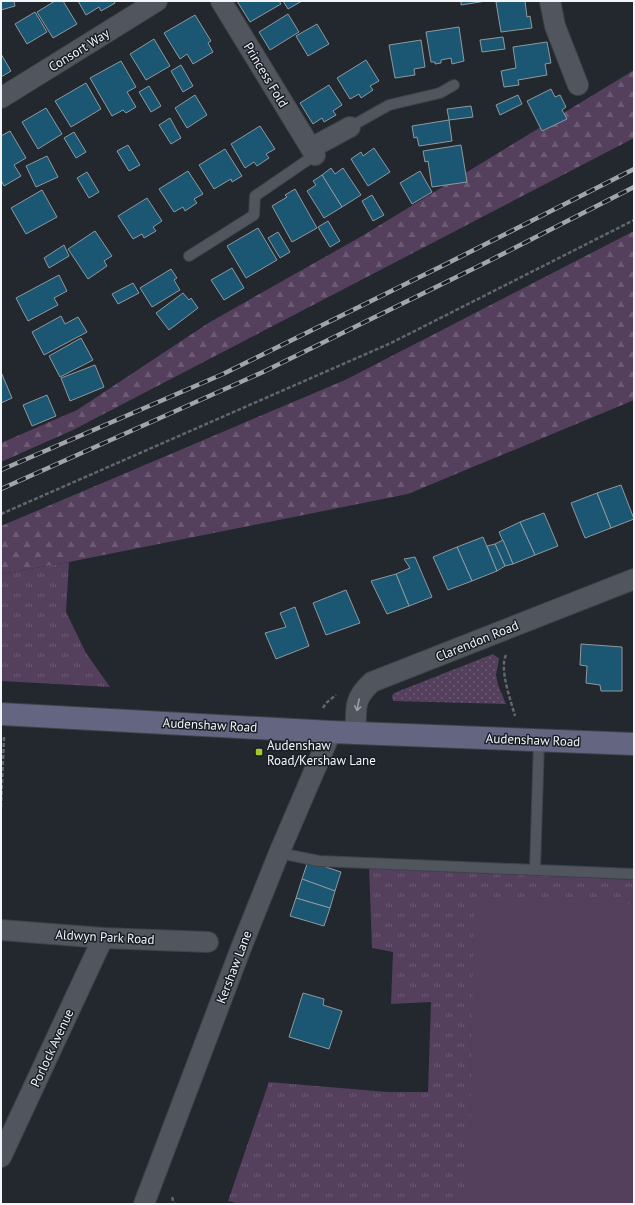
<svg xmlns="http://www.w3.org/2000/svg" width="635" height="1205" font-family="'PT Sans',sans-serif">
<defs>
<pattern id="grass-tufts" width="24" height="20" patternUnits="userSpaceOnUse"><rect width="24" height="20" fill="#543f5d"/><path d="M3 7l-1-3M5 7V3M7 7l1-3M15 17l-1-3M17 17v-4M19 17l1-3" fill="none" stroke="#6d5b75"/></pattern>
<pattern id="forest-firs" width="22" height="20" patternUnits="userSpaceOnUse"><rect width="22" height="20" fill="#543f5d"/><path d="M5 1l3.5 6h-7zM16 11l3.5 6h-7z" fill="#6d5b75"/></pattern>
<pattern id="garden-dots" width="8" height="8" patternUnits="userSpaceOnUse"><rect width="8" height="8" fill="#543f5d"/><path d="M2 2h.1M6 6h.1" fill="none" stroke="#6d5b75" stroke-width="1.8" stroke-linecap="round"/></pattern>
</defs>
<rect width="100%" height="100%" fill="#23272e"/>
<!-- grass -->
<g fill="url(#grass-tufts)">
<polygon points="69,562 66,612 86,653 110,687 1,681 1,574"/>
<polygon points="369,865 634,880 634,1204 240,1204 228,1201 269,1082 388,1092 428,1092 431,1002 391,1004 393,952 372,948"/>
</g>
<!-- forest -->
<g fill="url(#forest-firs)">
<polygon points="634,70 634,138 73,430 1,462 1,443 77,410 210,322 362,236"/>
<polygon points="634,231 634,400 408,494 69,562 1,574 1,526 345,380"/>
</g>
<!-- garden -->
<polygon fill="url(#garden-dots)" points="493,654 499,659 496,675 498,685 506,704 393,701 392,696 394,693"/>
<!-- pitch -->
<polygon fill="#543f5d" points="474,902 634,904 634,1204 469,1204"/>
<!-- building -->
<g fill="#1b5672" stroke="#8f999f">
<polygon points="1,1 14,1 15,6 1,10"/>
<polygon points="55,1 63,1 77,24 53,38 37,12"/>
<polygon points="78,1 114,1 115,3 101,11 99,7 86,15"/>
<polygon points="237,1 279,1 281,4 250,22"/>
<polygon points="283,1 302,1 288,9"/>
<polygon points="461,1 486,1 461,5"/>
<polygon points="504,1 525,1 527,17 530,16 532,28 501,32 496,2"/>
<polygon points="35,12 47,32 27,44 15,24"/>
<polygon points="288,14 299,32 270,50 259,32"/>
<polygon points="195,15 211,41 208,43 213,52 193,64 187,54 180,59 164,33"/>
<polygon points="317,24 329,44 308,56 296,36"/>
<polygon points="459,27 464,61 452,64 451,58 441,60 441,63 435,64 435,62 431,62 426,32"/>
<polygon points="503,37 505,49 482,52 480,40"/>
<polygon points="154,39 170,66 146,80 130,54"/>
<polygon points="421,40 425,67 414,69 415,75 395,78 389,45"/>
<polygon points="547,42 551,63 545,64 547,75 518,80 519,85 504,87 501,71 516,68 513,47"/>
<polygon points="1,54 11,71 1,77"/>
<polygon points="366,60 379,81 370,86 373,90 361,98 359,94 350,99 337,78"/>
<polygon points="121,61 136,87 127,92 136,107 126,113 123,110 112,116 90,78"/>
<polygon points="181,65 193,86 183,92 171,71"/>
<polygon points="86,83 101,109 71,127 55,101"/>
<polygon points="329,85 342,105 333,111 336,115 324,122 322,118 313,124 300,103"/>
<polygon points="149,86 161,106 151,112 139,92"/>
<polygon points="551,89 555,97 560,95 566,107 562,110 567,119 542,131 527,101"/>
<polygon points="195,95 207,115 187,128 175,108"/>
<polygon points="518,95 522,104 500,115 496,105"/>
<polygon points="471,106 473,117 449,120 447,109"/>
<polygon points="46,108 62,134 38,149 22,122"/>
<polygon points="170,118 181,138 171,144 159,125"/>
<polygon points="449,120 452,141 419,146 417,137 414,138 412,126"/>
<polygon points="260,126 275,149 266,154 269,158 257,166 254,162 245,168 231,144"/>
<polygon points="10,131 26,158 14,165 21,176 4,186 1,180 1,136"/>
<polygon points="74,132 86,152 76,158 64,138"/>
<polygon points="128,145 140,165 129,171 117,151"/>
<polygon points="461,145 467,182 432,187 428,161 425,162 423,151"/>
<polygon points="374,148 390,172 368,186 351,159 361,152 363,156"/>
<polygon points="225,149 242,176 232,182 231,179 214,189 199,165"/>
<polygon points="47,156 58,177 36,187 26,166"/>
<polygon points="331,168 335,174 343,168 361,195 342,207 322,175"/>
<polygon points="188,171 203,194 194,199 197,203 185,211 183,207 174,212 159,189"/>
<polygon points="420,171 432,192 412,204 400,183"/>
<polygon points="87,172 99,192 89,198 77,178"/>
<polygon points="322,175 342,207 324,218 307,191 316,185 313,181"/>
<polygon points="295,189 317,228 292,242 272,206 287,197 285,195"/>
<polygon points="42,190 57,217 26,234 11,208"/>
<polygon points="372,195 384,215 373,221 362,201"/>
<polygon points="147,198 162,221 153,227 156,231 144,238 142,234 133,239 118,216"/>
<polygon points="328,221 340,241 330,247 318,227"/>
<polygon points="258,228 277,260 246,278 227,246"/>
<polygon points="95,231 112,256 104,261 107,266 88,279 68,249"/>
<polygon points="278,232 290,252 280,258 268,238"/>
<polygon points="64,245 69,256 49,268 44,258"/>
<polygon points="232,268 244,288 224,300 211,280"/>
<polygon points="171,269 177,278 174,280 180,290 152,307 140,288"/>
<polygon points="59,275 67,291 54,298 58,305 28,321 16,298"/>
<polygon points="133,283 139,293 118,304 112,294"/>
<polygon points="183,293 189,300 191,298 198,308 169,330 156,313"/>
<polygon points="61,316 65,324 78,317 87,332 44,355 32,332"/>
<polygon points="81,338 93,360 60,377 49,356"/>
<polygon points="95,365 104,387 70,401 61,378"/>
<polygon points="1,372 12,398 1,403"/>
<polygon points="47,395 56,416 32,426 23,405"/>
<polygon points="621,485 634,519 611,528 597,493"/>
<polygon points="597,493 611,528 585,538 571,503"/>
<polygon points="544,513 558,546 535,555 520,522"/>
<polygon points="520,522 535,555 513,564 499,532"/>
<polygon points="483,537 497,571 472,581 457,547"/>
<polygon points="503,540 513,564 505,566 495,544"/>
<polygon points="495,544 505,566 497,571 487,546"/>
<polygon points="457,547 472,581 448,590 433,557"/>
<polygon points="415,557 432,597 409,606 396,574 410,568 404,559"/>
<polygon points="396,574 409,606 387,614 371,581"/>
<polygon points="346,590 360,623 326,635 313,603"/>
<polygon points="295,607 309,646 276,659 265,633 286,627 280,613"/>
<polygon points="581,644 622,647 622,691 601,691 600,685 586,683 587,666 580,665"/>
<polygon points="308,861 341,872 335,891 302,879"/>
<polygon points="302,879 335,891 330,908 296,898"/>
<polygon points="296,898 330,908 324,926 290,916"/>
<polygon points="303,993 324,999 323,1005 342,1011 329,1049 289,1037"/>
</g>
<g fill="none" stroke-linecap="round" stroke-linejoin="round">
<defs>
<g id="service">
<polyline points="350,127 389,105 440,93 454,85"/>
<polyline points="189,256 254,215 255,196 315,155"/>
<polyline points="279,853 319,861 634,874"/>
<polyline points="535,870 539,741"/>
</g>
<g id="minor">
<polyline points="221,1 315,155"/>
<polyline points="550,1 555,26 578,85"/>
<polyline points="1,98 157,1"/>
<polyline points="311,148 350,127"/>
<path d="M 356,733 C 356,709 353,699 372,682 L 634,579"/>
<polyline points="1,930 103,938 208,942"/>
<polyline points="1,1157 103,938"/>
<polyline points="144,1204 241,948 279,853 331,732"/>
</g>
<polyline id="secondary" points="1,714 331,732 634,744"/>
</defs>
<!-- service casing -->
<use href="#service" stroke="#3f4248" stroke-width="12"/>
<!-- minor casing -->
<use href="#minor" stroke="#3f4248" stroke-width="22"/>
<!-- secondary casing -->
<use href="#secondary" stroke="#3f4248" stroke-width="24"/>
<!-- path -->
<g stroke="#62666d" stroke-width="2.5" stroke-dasharray="4 2" stroke-linecap="butt">
<polyline points="1,514 391,343 634,220"/>
<path d="M 506,655 C 499,669 511,701 515,716"/>
<polyline points="323,708 326,703 336,695"/>
<polyline points="1,807 4,737"/>
<polyline points="172,1197 174,1204"/>
</g>
<!-- service -->
<use href="#service" stroke="#50555e" stroke-width="10"/>
<!-- minor -->
<use href="#minor" stroke="#50555e" stroke-width="20"/>
<!-- secondary -->
<use href="#secondary" stroke="#646580" stroke-width="22"/>
<defs>
<g id="rail">
<polyline points="1,470 223,374 446,264 634,169"/>
<polyline points="1,489 263,372 485,263 634,187"/>
</g>
</defs>
<!-- rail casing -->
<use href="#rail" stroke="#a1a5ab" stroke-width="4.5"/>
<!-- rail -->
<use href="#rail" stroke="#191d24" stroke-width="3" stroke-dasharray="9" stroke-linecap="butt"/>
</g>
<!-- one-way arrows -->
<defs><path id="oneway-shaft" d="M-6 0H5M1.5-3L5.5 0L1.5 3" fill="none" stroke-width="1.6" stroke-linecap="round" stroke-linejoin="round"/></defs>
<use stroke="#999da4" href="#oneway-shaft" transform="translate(358 705) rotate(101)"/>
<!-- markers -->
<rect fill="#a1c92a" stroke="#191d24" stroke-width="1.5" x="255" y="748" width="8" height="8" rx="2"/>
<g text-anchor="middle" dominant-baseline="central" stroke-width="3" stroke-linejoin="round" paint-order="stroke">
<!-- street labels -->
<g font-size="13" fill="#f2f5fa" stroke="#191d24">
<text transform="translate(79 50) rotate(-32)">Consort Way</text>
<text transform="translate(266 75) rotate(59)">Princess Fold</text>
<text transform="translate(477 641) rotate(-22)">Clarendon Road</text>
<text transform="translate(210 725) rotate(3)">Audenshaw Road</text>
<text transform="translate(533 740) rotate(2)">Audenshaw Road</text>
<text transform="translate(105 937) rotate(3)">Aldwyn Park Road</text>
<text transform="translate(234 967) rotate(-69)">Kershaw Lane</text>
<text transform="translate(52 1048) rotate(-65)">Porlock Avenue</text>
</g>
<!-- poi labels -->
<g font-size="13" fill="#f2f5fa" stroke="#191d24" text-anchor="start">
<text x="267" y="745">Audenshaw<tspan x="267" dy="15">Road/Kershaw Lane</tspan></text>
</g>
</g>
<!-- border -->
<rect width="635" height="1205" fill="none" stroke="#f2f5fa" stroke-width="4"/>
</svg>
